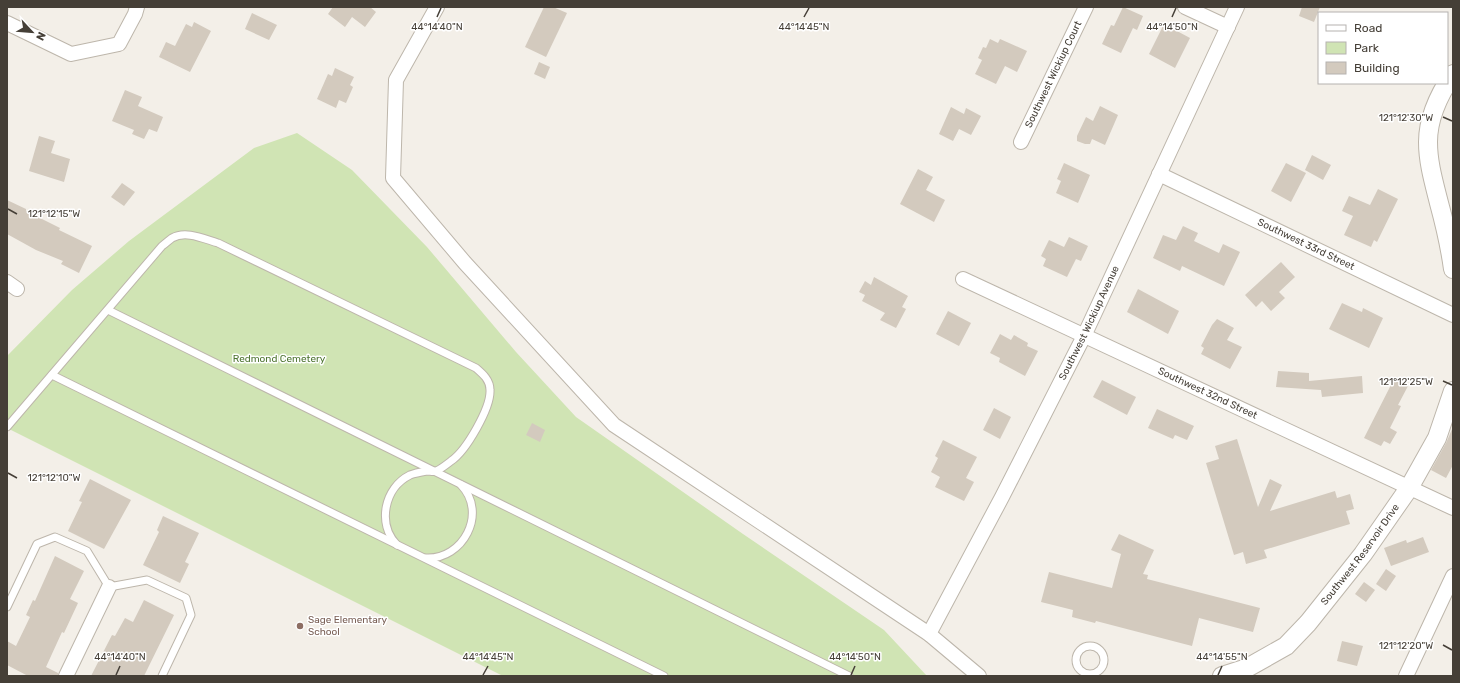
<svg xmlns="http://www.w3.org/2000/svg" width="1460" height="683" font-family="Rubik,sans-serif">
<rect width="100%" height="100%" fill="#f3efe8"/>
<!-- green -->
<polygon fill="#d0e4b4" points="297,133 352,170 427,247 516,352 576,417 743,534 884,630 927,676 503,676 7,428 7,356 72,290 129,241 254,148"/>
<!-- building -->
<g fill="#d3cabe">
<polygon points="333,7 370,7 376,12 365,27 352,17 345,27 328,14"/>
<polygon points="544,7 553,7 567,13 546,57 525,47"/>
<polygon points="1123,7 1143,16 1137,30 1133,28 1121,53 1102,44 1111,25 1114,26"/>
<polygon points="1302,7 1320,7 1314,22 1299,16"/>
<polygon points="252,13 277,25 269,40 245,29"/>
<polygon points="194,22 211,31 190,72 159,57 166,42 175,46 186,24 192,27"/>
<polygon points="1164,24 1190,38 1175,68 1149,54"/>
<polygon points="990,39 998,43 1000,39 1027,51 1017,72 1005,66 996,84 975,74 982,60 978,58 983,47 986,48"/>
<polygon points="539,62 550,67 545,79 534,74"/>
<polygon points="335,68 354,77 350,85 353,87 346,103 339,100 336,108 317,99 328,74 332,76"/>
<polygon points="125,90 142,97 138,106 163,117 157,132 149,129 144,139 132,134 134,130 112,121"/>
<polygon points="1100,106 1118,115 1105,145 1092,139 1090,144 1085,144 1077,141 1077,136 1086,117 1093,121"/>
<polygon points="951,107 964,114 966,108 981,116 971,135 959,129 953,141 939,134"/>
<polygon points="39,136 55,141 51,153 70,159 64,182 29,171"/>
<polygon points="1312,155 1331,165 1323,180 1305,170"/>
<polygon points="1064,163 1090,175 1078,203 1056,193 1061,181 1057,179"/>
<polygon points="1286,163 1306,173 1291,202 1271,191"/>
<polygon points="918,169 933,177 926,190 945,200 934,222 900,204"/>
<polygon points="122,183 135,192 124,206 111,197"/>
<polygon points="1378,189 1398,199 1377,242 1374,240 1371,247 1344,235 1353,216 1342,211 1349,196 1370,205"/>
<polygon points="7,200 26,209 26,211 60,228 59,230 92,246 79,273 61,264 63,261 36,250 7,234"/>
<polygon points="1183,226 1198,233 1194,241 1219,253 1223,244 1240,252 1224,286 1182,266 1180,271 1153,258 1163,235 1176,240"/>
<polygon points="1069,237 1088,246 1081,261 1076,259 1067,277 1043,266 1046,259 1041,256 1049,240 1064,247"/>
<polygon points="1281,262 1295,277 1279,292 1285,298 1271,311 1262,301 1256,307 1245,295"/>
<polygon points="874,277 908,296 902,307 906,309 896,328 880,320 885,313 862,301 865,295 859,292 865,281 871,285"/>
<polygon points="1138,289 1179,311 1168,334 1127,312"/>
<polygon points="1342,303 1362,312 1363,308 1383,318 1369,348 1329,329"/>
<polygon points="948,311 971,323 959,346 936,334"/>
<polygon points="1217,319 1234,328 1227,340 1242,347 1230,369 1201,354 1204,348 1201,346 1212,325"/>
<polygon points="1000,334 1011,340 1014,335 1028,343 1027,346 1038,351 1025,376 999,362 1000,358 990,353"/>
<polygon points="1278,371 1309,373 1309,381 1362,376 1363,393 1322,397 1321,390 1276,387"/>
<polygon points="1394,379 1408,386 1398,405 1401,406 1390,428 1397,432 1390,444 1384,441 1381,446 1364,438"/>
<polygon points="1102,380 1136,397 1127,415 1093,397"/>
<polygon points="994,408 1011,417 1000,439 983,430"/>
<polygon points="1157,409 1194,426 1187,440 1175,435 1173,439 1148,428"/>
<polygon points="532,423 545,430 540,442 526,435"/>
<polygon points="1453,427 1453,465 1446,478 1431,470 1446,443"/>
<polygon points="1237,439 1258,507 1270,479 1282,485 1270,511 1335,491 1337,498 1350,494 1354,509 1346,511 1350,524 1264,550 1267,558 1246,564 1243,552 1234,555 1206,463 1219,459 1215,446"/>
<polygon points="943,440 977,457 966,478 974,482 964,501 935,487 940,477 931,472 938,458 935,456"/>
<polygon points="90,479 131,500 104,549 68,531 82,502 79,501"/>
<polygon points="163,516 199,533 185,562 189,564 180,583 143,565 159,532 157,530"/>
<polygon points="1119,534 1154,550 1143,574 1148,575 1147,579 1260,608 1253,632 1199,618 1192,646 1096,621 1095,623 1072,617 1073,610 1041,602 1049,572 1112,588 1121,554 1111,550"/>
<polygon points="1423,537 1429,552 1391,566 1384,548 1406,540 1407,543"/>
<polygon points="55,556 84,571 70,599 78,603 64,633 62,632 46,667 58,673 58,676 28,676 7,665 7,641 16,646 30,617 26,615 33,600 35,601"/>
<polygon points="1386,569 1396,576 1386,591 1376,584"/>
<polygon points="1364,582 1375,590 1366,602 1355,594"/>
<polygon points="144,600 174,615 144,676 91,676 112,635 115,636 125,618 133,622"/>
<polygon points="1342,641 1363,646 1357,666 1337,661"/>
</g>
<g fill="none" stroke-linecap="round" stroke-linejoin="round">
<defs>
<g id="service">
<polyline points="108,310 849,676"/>
<polyline points="52,375 664,676"/>
<path d="M 7,427 L 162,246 C 166,243 169,240 172,238 C 186,230 204,239 218,243 L 476,368 C 483,374 490,380 490,390 C 491,408 466,451 451,461 C 447,464 441,469 436,471 C 434,472 430,471 427,471 C 421,472 415,473 410,475 C 384,488 377,524 397,545"/>
<path d="M 426,558 C 463,560 488,513 461,485"/>
<polyline points="7,607 37,544 55,537 87,551 109,587 147,580 186,598 191,615 162,676"/>
<circle cx="1090" cy="660" r="14"/>
</g>
<g id="minor">
<polyline points="437,7 396,80 393,178 465,263 614,425 929,634 979,676"/>
<polyline points="1185,7 1228,27"/>
<polyline points="7,23 71,54 119,44 135,14 137,7"/>
<path id="s1" d="M 1021,142 L 1086,7"/>
<path id="s2" d="M 1159,174 L 1453,315"/>
<path id="s3" d="M 963,279 L 1453,508"/>
<polyline points="7,282 17,289"/>
<path id="s4" d="M 929,634 L 1002,497 L 1084,336 L 1237,7"/>
<polyline points="66,676 109,587"/>
<polyline points="1406,676 1453,576"/>
</g>
<g id="tertiary">
<path d="M 1453,74 C 1440,93 1428,118 1428,142 C 1428,163 1434,183 1439,203 C 1445,225 1450,247 1453,269"/>
<path id="s5" d="M 1222,676 L 1247,668 L 1286,646 L 1308,623 L 1363,554 L 1409,488 L 1437,438 L 1453,391"/>
</g>
</defs>
<!-- service casing -->
<use href="#service" stroke="#bdb6ab" stroke-width="9"/>
<!-- minor casing -->
<use href="#minor" stroke="#bdb6ab" stroke-width="16"/>
<!-- tertiary casing -->
<use href="#tertiary" stroke="#bdb6ab" stroke-width="20"/>
<!-- service -->
<use href="#service" stroke="#fff" stroke-width="7"/>
<!-- minor -->
<use href="#minor" stroke="#fff" stroke-width="14"/>
<!-- tertiary -->
<use href="#tertiary" stroke="#fff" stroke-width="18"/>
</g>
<!-- ticks -->
<path fill="none" stroke="#453f37" stroke-width="1.5" d="M 437,17 L 441,8M 804,17 L 809,8M 1172,17 L 1176,8M 1443,117 L 1452,121M 8,209 L 17,214M 1443,381 L 1452,385M 8,473 L 17,478M 1443,645 L 1452,650M 116,675 L 120,666M 483,675 L 488,666M 851,675 L 855,666M 1218,675 L 1222,666"/>
<!-- markers -->
<circle fill="#8d6e63" stroke="#fff" stroke-width="1.5" cx="300" cy="626" r="4"/>
<g text-anchor="middle" dominant-baseline="central" stroke-width="3" stroke-linejoin="round" paint-order="stroke">
<!-- street labels -->
<g font-size="10" fill="#453f37" stroke="#fff">
<text stroke="none"><textPath href="#s1" startOffset="75">Southwest Wickiup Court</textPath></text>
<text stroke="none"><textPath href="#s2" startOffset="163">Southwest 33rd Street</textPath></text>
<text stroke="none"><textPath href="#s4" startOffset="350">Southwest Wickiup Avenue</textPath></text>
<text stroke="none"><textPath href="#s3" startOffset="270">Southwest 32nd Street</textPath></text>
<text stroke="none"><textPath href="#s5" startOffset="189">Southwest Reservoir Drive</textPath></text>
</g>
<!-- park labels -->
<g font-size="10" fill="#4c732f" stroke="#fff">
<text x="279" y="359">Redmond Cemetery</text>
</g>
<!-- education labels -->
<g font-size="10" fill="#785e54" stroke="#fff" text-anchor="start">
<text x="308" y="620">Sage Elementary<tspan x="308" dy="12">School</tspan></text>
</g>
</g>
<g font-size="10" text-anchor="middle" fill="#453f37" stroke="#fff" stroke-width="3" stroke-linejoin="round" paint-order="stroke">
<text x="437" y="30">44°14'40"N</text>
<text x="804" y="30">44°14'45"N</text>
<text x="1172" y="30">44°14'50"N</text>
<text x="1406" y="121">121°12'30"W</text>
<text x="54" y="217">121°12'15"W</text>
<text x="1406" y="385">121°12'25"W</text>
<text x="54" y="481">121°12'10"W</text>
<text x="1406" y="649">121°12'20"W</text>
<text x="120" y="660">44°14'40"N</text>
<text x="488" y="660">44°14'45"N</text>
<text x="855" y="660">44°14'50"N</text>
<text x="1222" y="660">44°14'55"N</text>
</g>
<!-- border -->
<rect width="1460" height="683" fill="none" stroke="#453f37" stroke-width="16"/>
<!-- legend -->
<rect x="1318" y="12" width="130" height="72" fill="#ffffff" stroke="#b5b2af"/>
<rect x="1326" y="25" width="20" height="6" fill="#ffffff" stroke="#b5b2af"/>
<text x="1354" y="32" font-size="12" fill="#453f37">Road</text>
<rect x="1326" y="42" width="20" height="12" fill="#d0e4b4" stroke="#b5b2af"/>
<text x="1354" y="52" font-size="12" fill="#453f37">Park</text>
<rect x="1326" y="62" width="20" height="12" fill="#d3cabe" stroke="#b5b2af"/>
<text x="1354" y="72" font-size="12" fill="#453f37">Building</text>
<!-- north arrow -->
<g transform="translate(32 32) rotate(116)" stroke="#ffffff" stroke-width="3" paint-order="stroke">
<path d="M0-3L7 15L0 10L-7 15Z" fill="#453f37"/>
<text y="-6" font-size="11" font-weight="bold" text-anchor="middle" fill="#453f37">N</text>
</g>
</svg>
